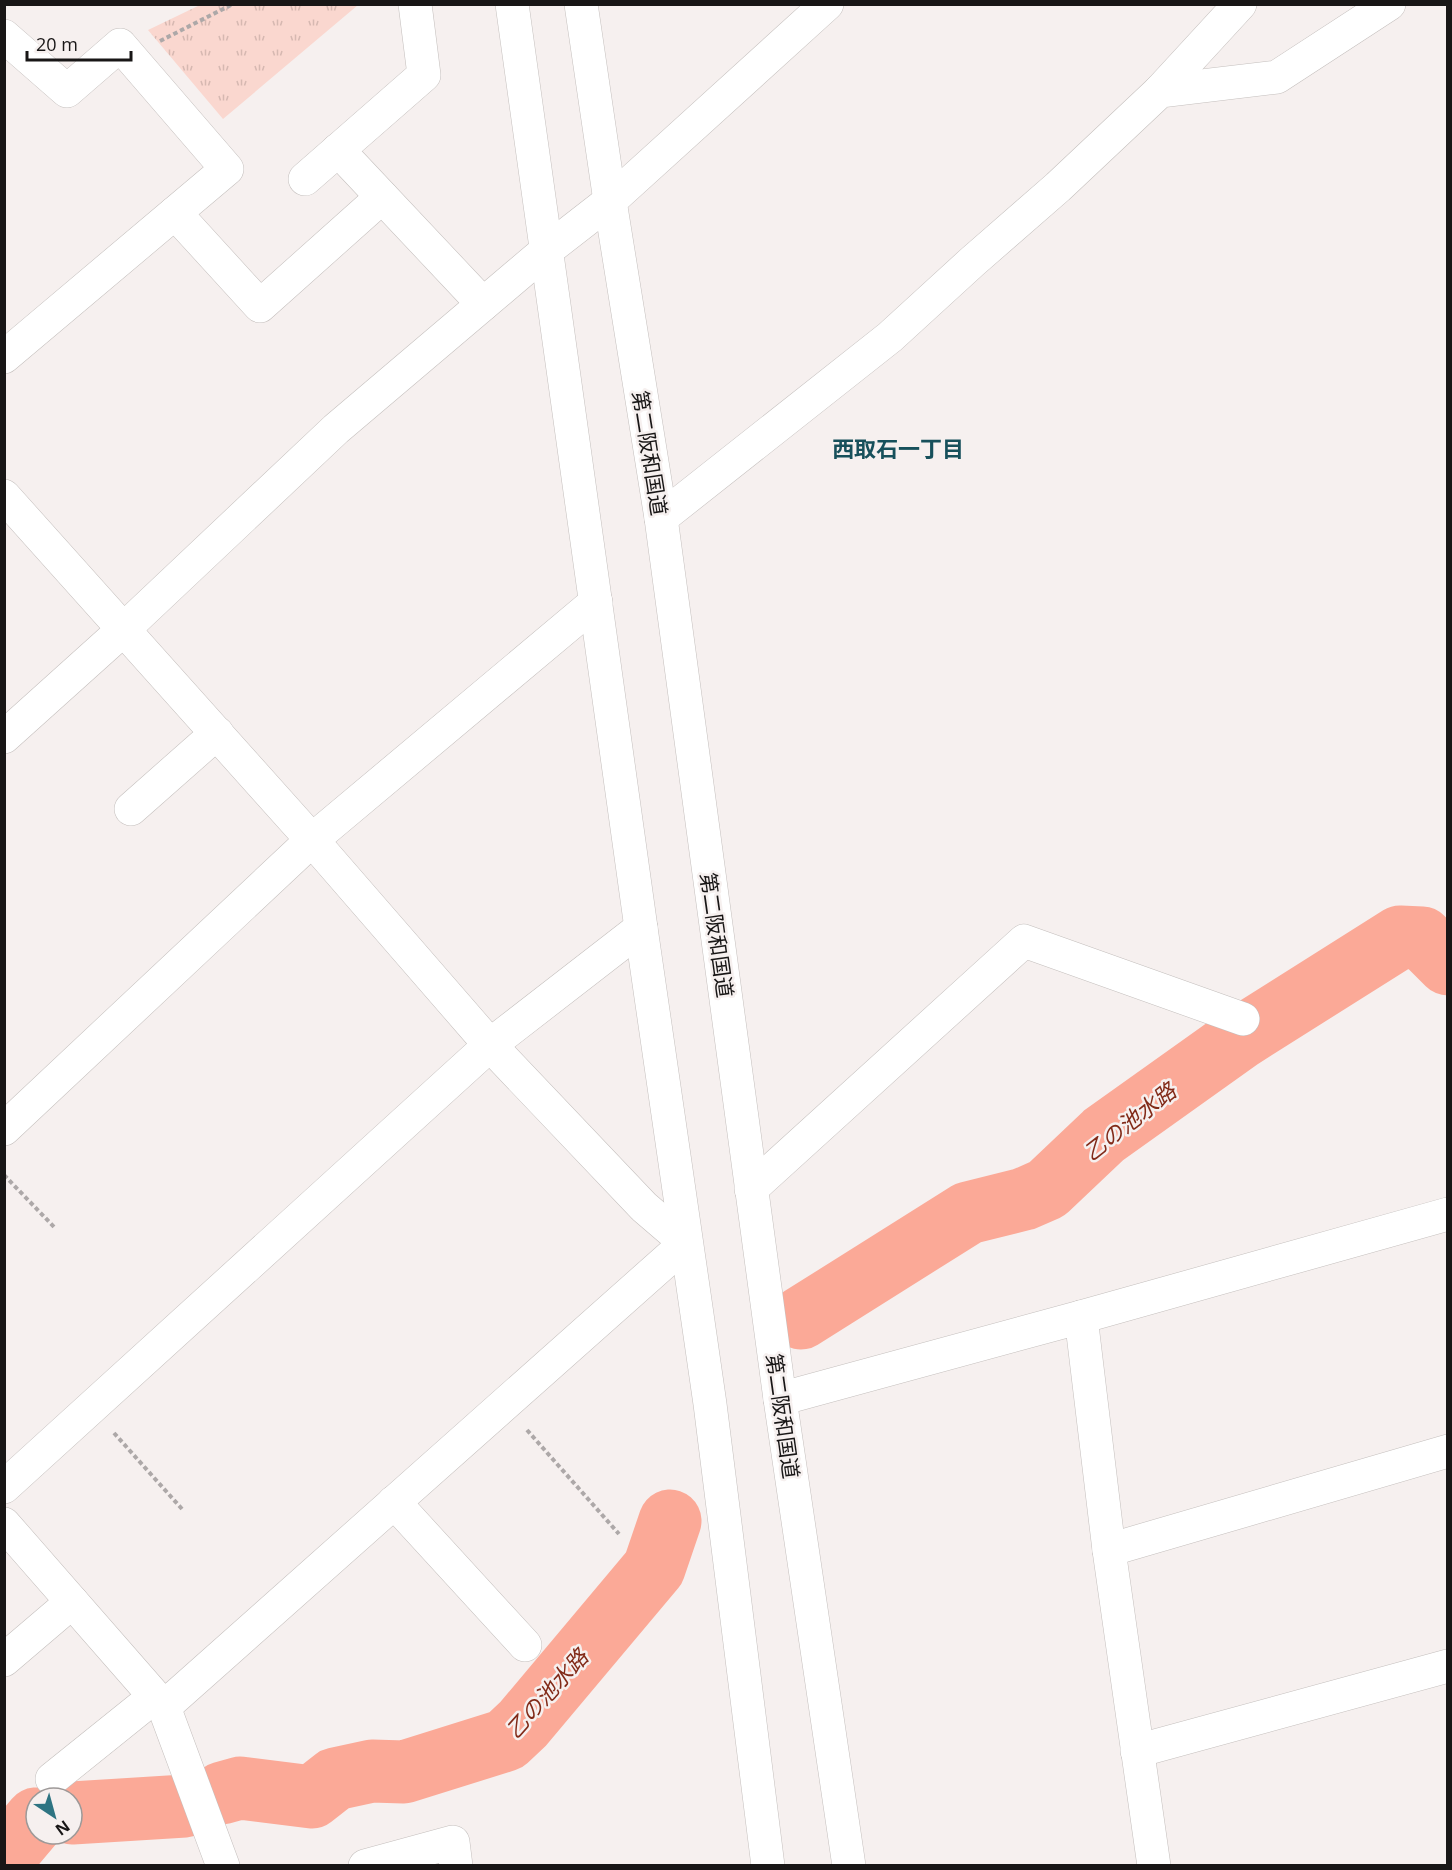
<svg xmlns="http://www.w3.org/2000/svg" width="1452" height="1870" font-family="'Open Sans','Noto Sans JP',sans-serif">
<defs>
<pattern id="park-tufts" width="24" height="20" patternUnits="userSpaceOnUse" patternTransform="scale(1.5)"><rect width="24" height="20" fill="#fad7cf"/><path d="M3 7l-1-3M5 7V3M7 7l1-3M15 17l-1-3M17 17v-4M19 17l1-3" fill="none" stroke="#d6b8b1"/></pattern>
</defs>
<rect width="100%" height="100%" fill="#f6f0ef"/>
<!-- park -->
<polygon fill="url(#park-tufts)" points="200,5 200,4 358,5 223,119 148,30"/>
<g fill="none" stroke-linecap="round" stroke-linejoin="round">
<!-- river -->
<g stroke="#fba997" stroke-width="63">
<polyline points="801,1318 968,1213 1024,1199 1047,1189 1104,1135 1240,1038 1400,937 1422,938 1448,964"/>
<polyline points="222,1793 240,1788 312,1797 335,1779 372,1771 404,1772 506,1740 523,1724 654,1568 670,1521"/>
<polyline points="72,1813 185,1806"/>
<polyline points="9,1851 36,1819"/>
</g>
<defs>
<g id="street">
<polyline points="4,36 67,91 120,45 227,169 4,357"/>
<polyline points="1160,91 1240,4"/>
<polyline points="338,150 483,304"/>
<polyline points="305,179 424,75 415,4"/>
<polyline points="175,213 260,306 382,197"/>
<polyline points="4,496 312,840 490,1045 644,1207 686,1243 164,1707 4,1524"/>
<polyline points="661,518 890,337 972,262 1058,187 1160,91 1277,77 1389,4"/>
<polyline points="4,737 123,630 336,429 547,250 610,201 827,4"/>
<polyline points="131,809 217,733"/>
<polyline points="4,1129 312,840 596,602"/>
<polyline points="751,1189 1024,941 1243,1019"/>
<polyline points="1081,1317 1109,1550 1154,1866"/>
<polyline points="780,1399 1081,1317 1448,1214"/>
<polyline points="4,1487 490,1045 641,928"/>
<polyline points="394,1502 525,1645"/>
<polyline points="1109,1550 1448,1451"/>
<polyline points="4,1660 72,1602"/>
<polyline points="164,1707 223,1866"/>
<polyline points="1137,1751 1448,1666"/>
<polyline points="52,1779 154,1697"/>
<polyline points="365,1866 453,1842 456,1866"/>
</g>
<g id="highway">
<polyline points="512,4 641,928 710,1404 768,1866"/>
<polyline points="581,4 610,201 661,518 780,1399 849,1866"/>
</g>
</defs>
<!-- street casing -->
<use href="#street" stroke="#c4bfbd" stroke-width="34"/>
<!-- highway casing -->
<use href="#highway" stroke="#c4bfbd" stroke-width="34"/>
<!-- path -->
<g stroke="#ada8a8" stroke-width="4" stroke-dasharray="4.5 3" stroke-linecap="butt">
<polyline points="160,41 233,4"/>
<polyline points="4,1175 56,1229"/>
<polyline points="527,1430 619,1534"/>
<polyline points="114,1433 182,1509"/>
</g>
<!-- street -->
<use href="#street" stroke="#fff" stroke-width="33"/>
<!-- highway -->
<use href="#highway" stroke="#fff" stroke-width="33"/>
</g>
<g text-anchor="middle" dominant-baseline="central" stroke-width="5" stroke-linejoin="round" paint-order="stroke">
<!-- street labels -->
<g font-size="21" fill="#181616" stroke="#f6f0ef">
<text transform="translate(650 453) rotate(81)">第二阪和国道</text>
<text transform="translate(717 935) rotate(82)">第二阪和国道</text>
<text transform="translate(783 1416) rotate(82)">第二阪和国道</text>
</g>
<!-- neighbourhood labels -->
<g font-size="22" font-weight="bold" fill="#17505b" stroke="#f6f0ef">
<text x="898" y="448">西取石一丁目</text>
</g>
<!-- water labels -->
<g font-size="22" font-style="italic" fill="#822a18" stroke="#f6f0ef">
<text transform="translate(1129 1121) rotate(-38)">乙の池水路</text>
<text transform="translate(546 1693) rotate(-48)">乙の池水路</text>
</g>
</g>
<!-- border -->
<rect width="1452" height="1870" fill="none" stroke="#181616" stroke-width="12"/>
<!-- north arrow -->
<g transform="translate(54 1816) rotate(144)"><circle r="28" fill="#f6f0ef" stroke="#9d9998" stroke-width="1.5"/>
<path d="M0-4.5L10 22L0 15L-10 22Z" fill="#2e7482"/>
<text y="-9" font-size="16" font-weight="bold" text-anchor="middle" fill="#181616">N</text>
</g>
<!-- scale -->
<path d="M27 51v9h104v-9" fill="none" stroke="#181616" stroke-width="3"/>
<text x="36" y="51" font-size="18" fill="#181616" stroke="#f6f0ef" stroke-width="4.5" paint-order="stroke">20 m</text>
</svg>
